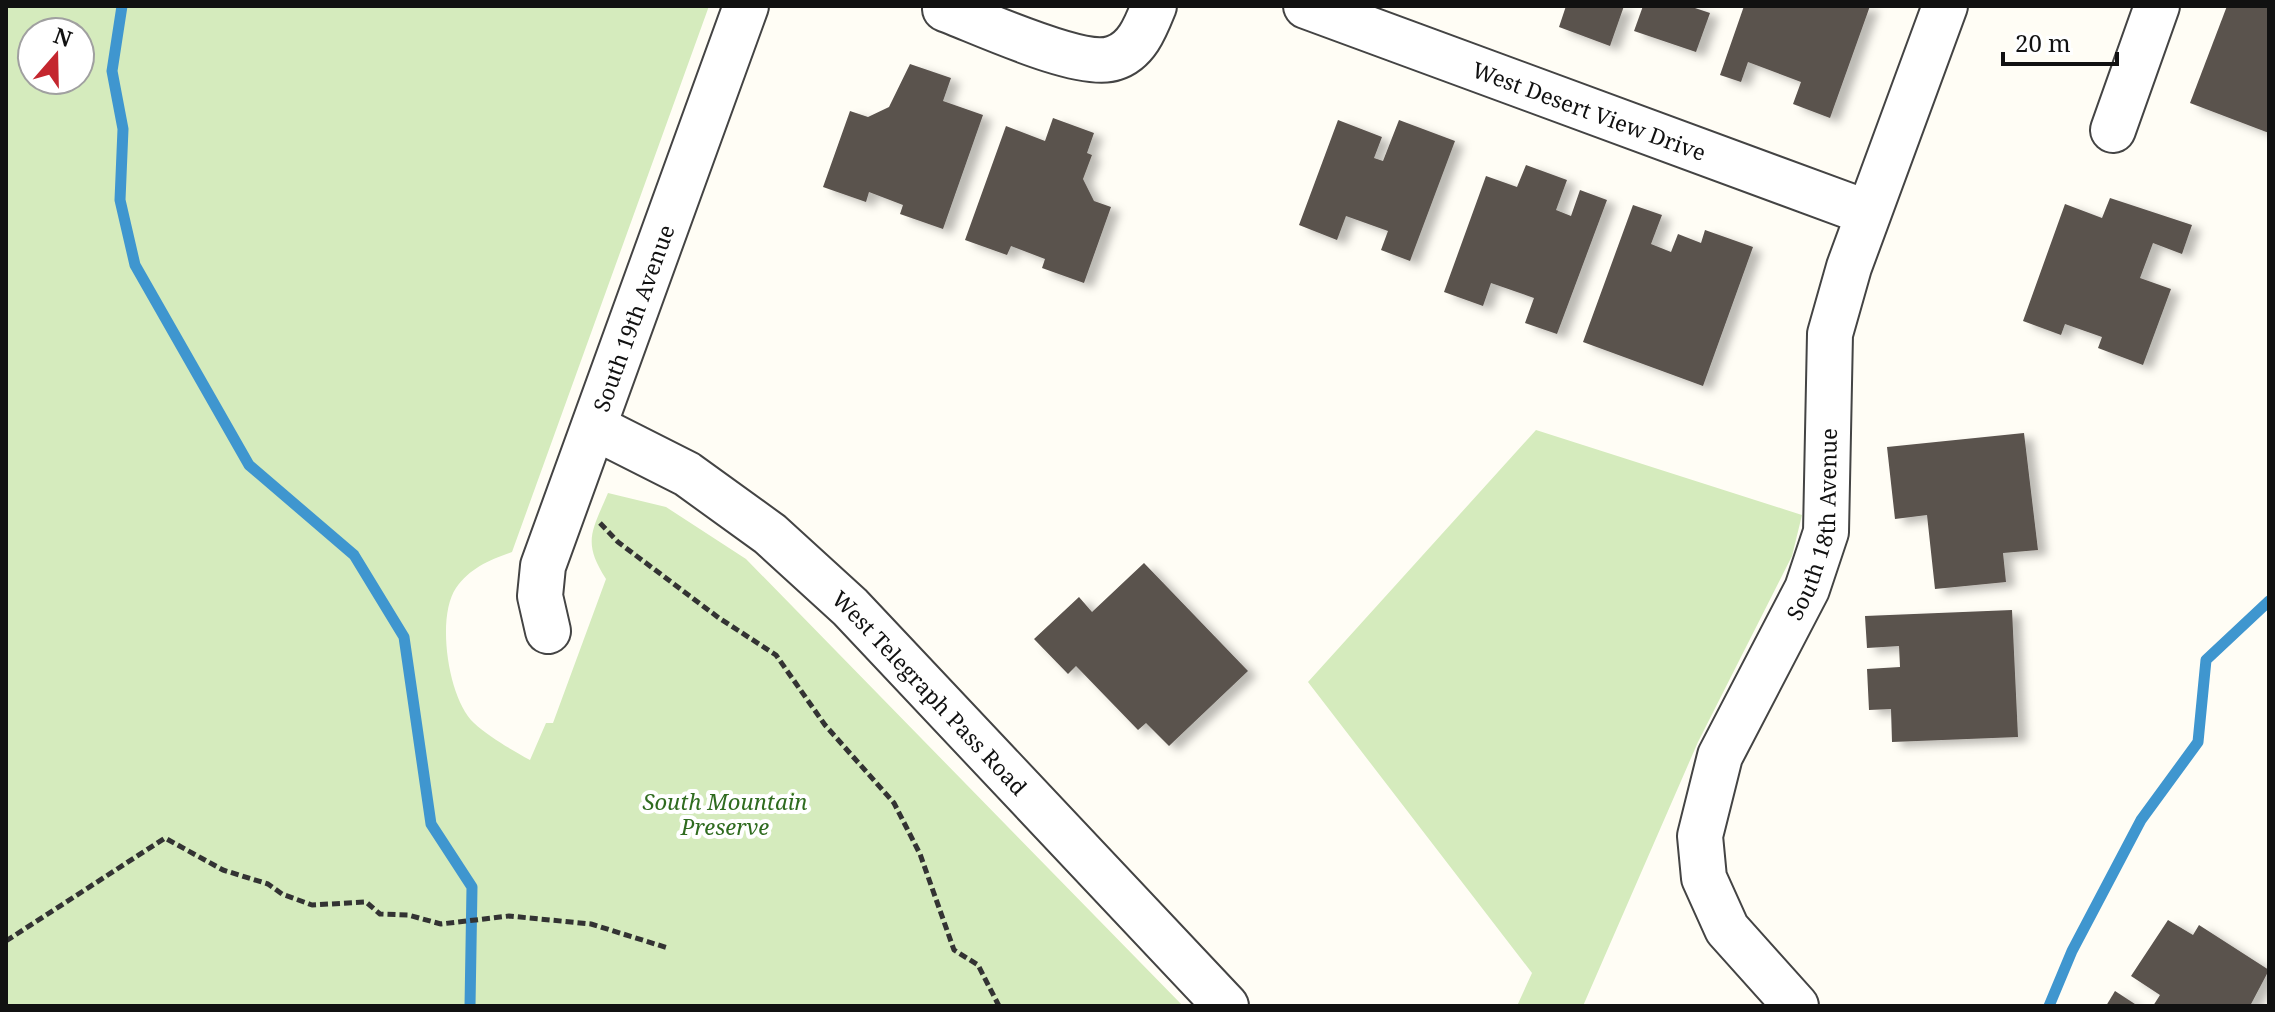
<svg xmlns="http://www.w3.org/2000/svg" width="2275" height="1012" font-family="'Noto Serif',serif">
<defs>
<filter id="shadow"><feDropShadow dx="9" dy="5" stdDeviation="4" flood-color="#0004"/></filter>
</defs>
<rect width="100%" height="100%" fill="#fffdf5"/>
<!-- green -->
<g fill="#d5ebbd" fill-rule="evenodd">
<path d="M 6,6 L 709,6 L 512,552 C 489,560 470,568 456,588 C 436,617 448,699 474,723 C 489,737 512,750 530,760 L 546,723 L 553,723 L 606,579 C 582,542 592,531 608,493 L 666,507 L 746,559 L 1183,1006 L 6,1006 ZM 32,32 L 80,32 L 80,80 L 32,80 Z"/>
<polygon points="1536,430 1802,515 1792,556 1698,742 1583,1006 1517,1006 1532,973 1308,682"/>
</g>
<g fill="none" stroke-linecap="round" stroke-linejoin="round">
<!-- stream -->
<g stroke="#3f96cf" stroke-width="11">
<polyline points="122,6 112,71 123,129 120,200 135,265 249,465 354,555 404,637 431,824 472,887 470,1006"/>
<polyline points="2049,1006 2072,951 2141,820 2198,742 2206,660 2269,601"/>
</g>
</g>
<!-- building -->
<g fill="#5a524d" filter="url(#shadow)">
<polygon points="1566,6 1624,6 1610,46 1559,27"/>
<polygon points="1643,6 1689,6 1710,13 1696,52 1634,31"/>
<polygon points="1744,6 1870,6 1830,118 1793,104 1801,82 1748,62 1741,82 1720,75"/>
<polygon points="2227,6 2269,6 2269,133 2190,103"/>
<polygon points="910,64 951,78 943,101 983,115 943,229 900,214 903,205 869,192 866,202 823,187 850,111 868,117 889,107"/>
<polygon points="1053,118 1094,133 1087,153 1092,155 1083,179 1094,201 1111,207 1084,283 1042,268 1045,259 1011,246 1007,255 965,240 1006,126 1045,141"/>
<polygon points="1338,120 1382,137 1374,158 1383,161 1399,120 1455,141 1410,261 1381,250 1388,231 1346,216 1337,240 1299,225"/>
<polygon points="1526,165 1567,180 1556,210 1571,216 1580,190 1607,200 1557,334 1525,323 1534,298 1491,283 1483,306 1444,292 1486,176 1517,187"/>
<polygon points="2110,198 2192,225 2182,254 2153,243 2140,278 2171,289 2143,365 2098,348 2102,337 2065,324 2061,335 2023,321 2065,204 2102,218"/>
<polygon points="1633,205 1662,215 1651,244 1671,252 1678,234 1701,243 1705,230 1753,247 1703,386 1583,342"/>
<polygon points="2024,433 2038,550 2003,553 2006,582 1935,589 1927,515 1895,519 1887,447"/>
<polygon points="1144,563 1248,671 1169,746 1146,723 1138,730 1076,666 1068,674 1034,639 1079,597 1092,612"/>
<polygon points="2012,610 2018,737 1892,742 1891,709 1869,710 1867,669 1900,667 1899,646 1867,648 1865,616"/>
<polygon points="2168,920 2193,935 2199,925 2269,970 2250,1006 2153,1006 2160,995 2131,976"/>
<polygon points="2115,991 2138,1006 2106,1006"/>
</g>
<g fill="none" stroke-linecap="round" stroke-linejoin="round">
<defs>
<g id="minor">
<path id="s1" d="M 1306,6 L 1868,213 L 1866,216"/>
<path d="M 945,9 C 980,22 1082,70 1114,58 C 1137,51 1146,26 1154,6"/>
<polyline points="2113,130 2157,6"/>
<path id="s2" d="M 594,427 L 687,474 L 770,534 L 850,607 L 1226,1006"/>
<path id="s3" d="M 548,631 L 540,596 L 543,566 L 746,6"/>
<path id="s4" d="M 1796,1006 L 1727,929 L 1704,878 L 1700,836 L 1720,756 L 1807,589 L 1826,532 L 1830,334 L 1849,267 L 1945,6"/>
</g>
</defs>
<!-- minor casing -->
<use href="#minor" stroke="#444" stroke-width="48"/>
<!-- path -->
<g stroke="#333" stroke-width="5" stroke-dasharray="8 4" stroke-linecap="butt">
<polyline points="600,523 618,542 719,618 776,655 825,725 894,803 920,854 954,950 978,965 999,1006"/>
<polyline points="6,941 165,838 223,870 268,884 282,894 312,905 366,902 380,914 408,915 441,924 509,916 591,924 668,948"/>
</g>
<!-- minor -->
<use href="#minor" stroke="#fff" stroke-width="44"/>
</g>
<g text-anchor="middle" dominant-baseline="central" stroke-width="8" stroke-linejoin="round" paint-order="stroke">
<!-- street labels -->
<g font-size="22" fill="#111" stroke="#fff">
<text stroke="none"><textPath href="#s1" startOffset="302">West Desert View Drive</textPath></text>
<text stroke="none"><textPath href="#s3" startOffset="330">South 19th Avenue</textPath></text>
<text stroke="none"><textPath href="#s4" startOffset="538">South 18th Avenue</textPath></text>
<text stroke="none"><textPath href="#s2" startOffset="432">West Telegraph Pass Road</textPath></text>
</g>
<!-- park labels -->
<g font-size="22" font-style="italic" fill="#2f6b1f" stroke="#fff">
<text x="725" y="801">South Mountain<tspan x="725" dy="25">Preserve</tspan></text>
</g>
</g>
<!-- border -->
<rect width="2275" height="1012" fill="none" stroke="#111111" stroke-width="16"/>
<!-- north arrow -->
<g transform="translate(56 56) rotate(20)"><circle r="38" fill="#ffffff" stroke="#a0a0a0" stroke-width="2"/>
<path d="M0-6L14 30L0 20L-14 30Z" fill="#c4262e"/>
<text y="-12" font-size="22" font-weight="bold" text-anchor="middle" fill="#111111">N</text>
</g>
<!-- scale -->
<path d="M2003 52v12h114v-12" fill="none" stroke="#111111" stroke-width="4"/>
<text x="2015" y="52" font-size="24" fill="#111111" stroke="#ffffff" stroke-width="6" paint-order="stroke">20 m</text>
</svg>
